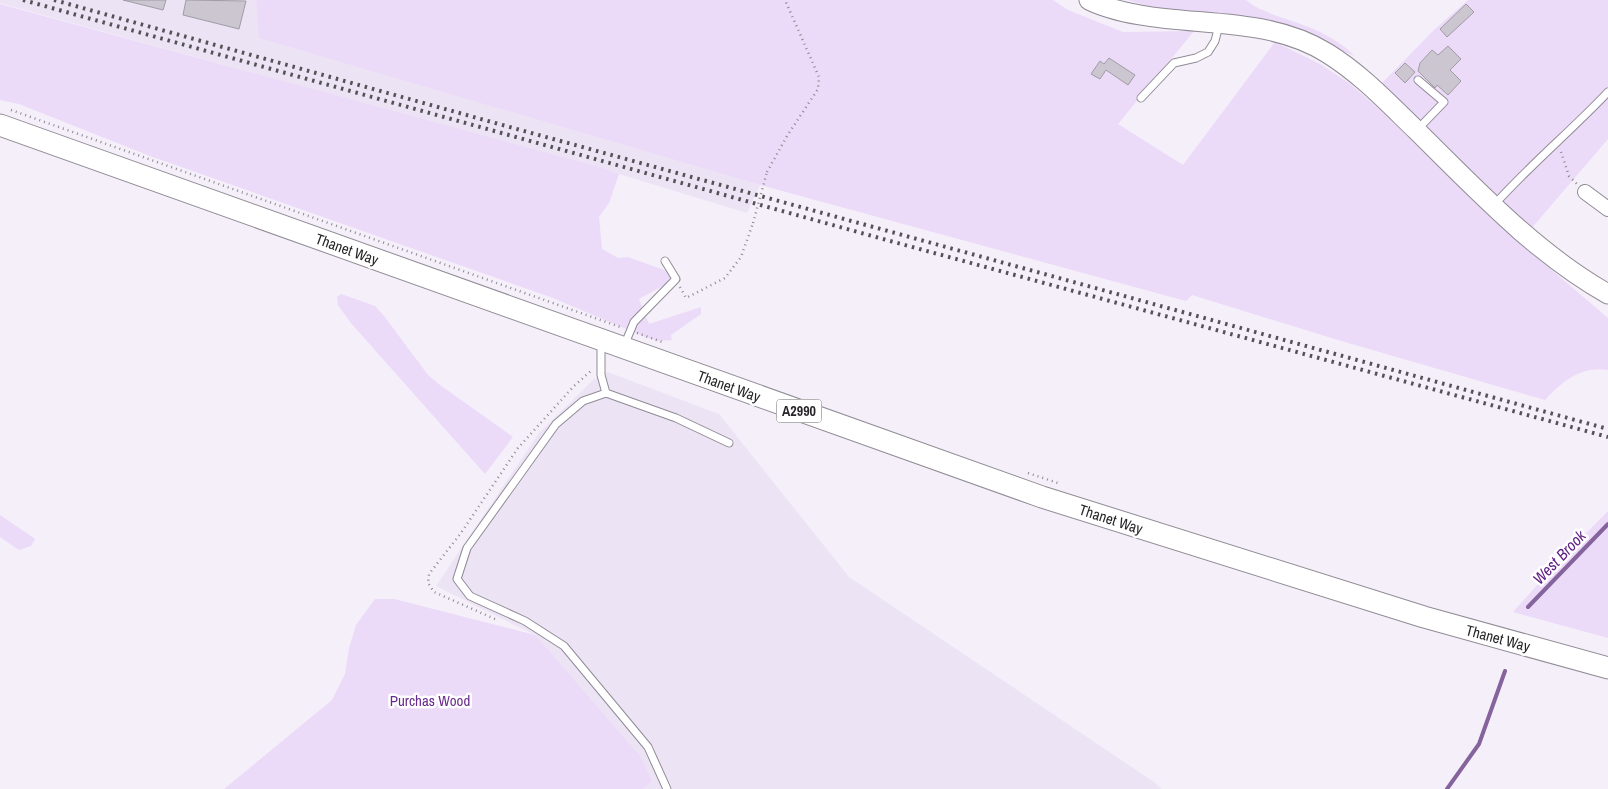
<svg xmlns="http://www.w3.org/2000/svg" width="1608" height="789" font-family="'Archivo Narrow',sans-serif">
<rect width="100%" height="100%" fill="#f5effa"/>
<!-- built -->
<g fill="#ece3f4">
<polygon points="0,0 256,0 260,38 760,185 747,213 619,174 0,3"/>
<polygon points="608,372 719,414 849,577 1154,782 1162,789 643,789 652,781 535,635 436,586 539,433 594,379"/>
</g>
<!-- green -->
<g fill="#ebdaf8" fill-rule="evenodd">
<path d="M 256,0 L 1053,0 L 1068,10 L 1123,32 L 1194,31 L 1118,124 L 1183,165 L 1275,42 L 1320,64 L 1349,83 L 1379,109 L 1492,219 L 1608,318 L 1608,370 C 1581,366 1563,381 1545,400 L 1338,340 L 1192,295 L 1186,301 L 760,185 L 259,38 ZM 1109,58 L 1135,75 L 1128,85 L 1106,70 L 1100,79 L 1092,74 L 1100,61 L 1104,64 Z"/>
<path d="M 1128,0 L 1246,0 C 1263,14 1286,18 1306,26 C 1325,33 1341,43 1355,56 L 1272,22 L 1164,12 Z"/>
<path d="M 1468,0 L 1608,0 L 1608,139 L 1530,230 L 1521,224 L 1427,128 L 1381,84 L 1435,29 ZM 1448,46 L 1461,59 L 1450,70 L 1461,81 L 1448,95 L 1437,85 L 1435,88 L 1418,71 L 1420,63 L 1432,50 L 1438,55 Z"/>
<polygon points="0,4 599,167 619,174 609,203 599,217 602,249 618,258 628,257 667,271 673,278 670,282 639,299 649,324 701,307 701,314 671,335 672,340 658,341 645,337 553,298 150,156 19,104 0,100"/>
<polygon points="341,294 375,306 384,316 428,375 440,385 513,437 485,474 350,322 338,305 337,297"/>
<polygon points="1608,511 1608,638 1513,612 1558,562"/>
<polygon points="0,515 35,539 31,546 19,550 0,537"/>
<polygon points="375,599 394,599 535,635 640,756 652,781 643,789 224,789 332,700 345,674 349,648 356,625"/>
</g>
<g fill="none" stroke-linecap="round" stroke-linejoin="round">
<!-- stream -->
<g stroke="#85639d" stroke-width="4">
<polyline points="1528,607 1608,524"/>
<polyline points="1447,789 1479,744 1505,671"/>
</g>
</g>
<!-- building -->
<g fill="#cbc6d0" stroke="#a09ba5">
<polygon points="123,0 166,0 163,10"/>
<polygon points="186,0 246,1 239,29 183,15"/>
<polygon points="1466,4 1474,12 1447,37 1440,29"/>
<polygon points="1448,46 1461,59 1450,70 1461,81 1448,95 1437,85 1435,88 1418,71 1420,63 1432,50 1438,55"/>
<polygon points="1109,58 1135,75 1128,85 1106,70 1100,79 1091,74 1100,61 1104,64"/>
<polygon points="1405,63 1415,72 1405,83 1395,73"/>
</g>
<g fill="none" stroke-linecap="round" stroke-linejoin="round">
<defs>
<g id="lane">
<polyline points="1141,98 1174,63 1196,58 1208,52 1215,41 1219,25"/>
<polyline points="1417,130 1444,102 1418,80"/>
<path d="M 1494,205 C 1530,165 1571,131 1608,92"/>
<polyline points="601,342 601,375 606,393 676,418 729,443"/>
<polyline points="624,346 634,322 676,279 665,261"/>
<polyline points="606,393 583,401 556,424 467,548 457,579 470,596 525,621 564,646 648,747 667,789"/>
</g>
<polyline id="street" points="1585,192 1608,209"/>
<path id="secondary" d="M 1089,0 C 1105,8 1123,12 1140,15 C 1202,26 1271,18 1327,53 C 1361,74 1388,103 1416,130 C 1475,188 1535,253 1608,294"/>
<polyline id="primary" points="0,125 1042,497 1424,617 1608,668"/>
</defs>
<!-- lane casing -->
<use href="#lane" stroke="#908b95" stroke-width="9"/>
<!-- street casing -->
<use href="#street" stroke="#908b95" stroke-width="16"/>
<!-- secondary casing -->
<use href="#secondary" stroke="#908b95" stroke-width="21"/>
<!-- primary casing -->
<use href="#primary" stroke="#908b95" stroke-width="23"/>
<!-- path -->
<g stroke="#8d8990" stroke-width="2.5" stroke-dasharray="1 4" stroke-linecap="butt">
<polyline points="11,110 623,328"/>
<polyline points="1561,152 1569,176 1577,184"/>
<polyline points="767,172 787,136 818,89 819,77 785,0"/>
<polyline points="680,287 686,298 725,278 741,257 753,223"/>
<polyline points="637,333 665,343"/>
<polyline points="1028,473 1058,483"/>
<polyline points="495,619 434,592 428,583 429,574 461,533 518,448 574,386 592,370"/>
</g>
<!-- lane -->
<use href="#lane" stroke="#fff" stroke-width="7"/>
<!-- street -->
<use href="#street" stroke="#fff" stroke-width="14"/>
<!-- secondary -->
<use href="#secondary" stroke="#fff" stroke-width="19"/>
<!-- primary -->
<use href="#primary" stroke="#fff" stroke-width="21"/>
<!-- rail -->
<g stroke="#555257" stroke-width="4" stroke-dasharray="2.5 5" stroke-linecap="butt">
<polyline points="23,0 883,239 1608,437"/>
<polyline points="54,0 506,126 1608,429"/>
</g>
<!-- path-bridge -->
<polyline stroke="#8d8990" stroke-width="2.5" stroke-dasharray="1 4" stroke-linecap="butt" points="753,223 767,172"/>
</g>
<g text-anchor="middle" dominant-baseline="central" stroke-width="5" stroke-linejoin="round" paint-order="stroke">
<!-- shield labels -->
<rect fill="#fff" stroke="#686769" stroke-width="1" x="776.5" y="399.5" width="45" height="23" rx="4"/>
<g font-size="14" font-weight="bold" fill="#282629">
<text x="799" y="411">A2990</text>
</g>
<!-- street labels -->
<g font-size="15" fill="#282629" stroke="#fff">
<text transform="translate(347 249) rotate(20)">Thanet Way</text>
<text transform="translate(729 386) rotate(20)">Thanet Way</text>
<text transform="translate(1111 519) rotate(18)">Thanet Way</text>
<text transform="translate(1498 638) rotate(15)">Thanet Way</text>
</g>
<!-- park labels -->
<g font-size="15" fill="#692b8e" stroke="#fff">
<text x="430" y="700">Purchas Wood</text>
</g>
<!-- water labels -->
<g font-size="16" font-style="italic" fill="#612385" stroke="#fff">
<text transform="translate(1559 557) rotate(-46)">West Brook</text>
</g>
</g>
</svg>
